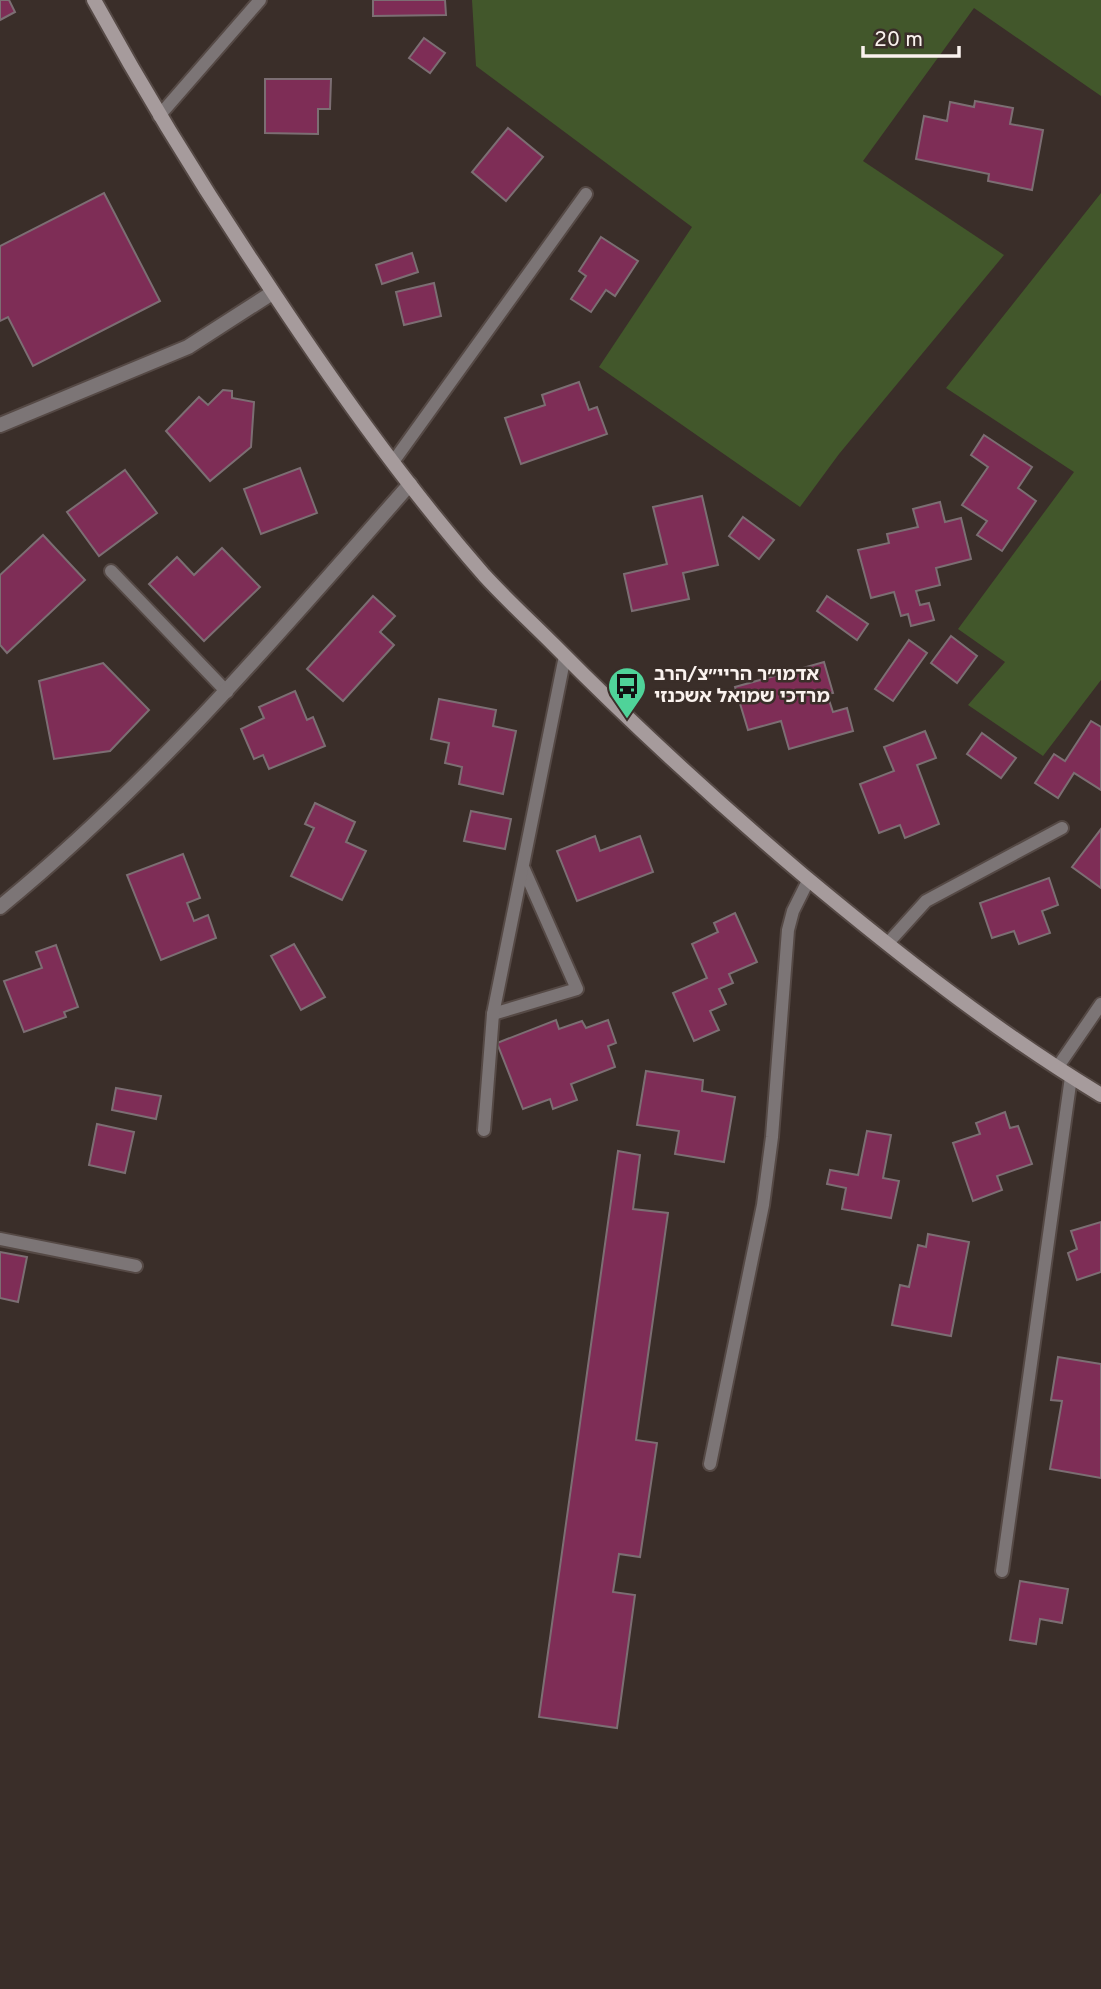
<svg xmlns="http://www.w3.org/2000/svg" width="1101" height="1989" font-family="Overpass,'Noto Sans Hebrew',sans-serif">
<rect width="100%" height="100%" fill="#3a2e29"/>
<!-- green -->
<g fill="#42572b">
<polygon points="472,0 1101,0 1101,96 974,8 863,161 1004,255 839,454 800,507 599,367 692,227 476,66"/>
<polygon points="1101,193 1101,680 1043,756 968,705 1005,662 958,629 1074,472 946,388"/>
</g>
<!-- building -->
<g fill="#7e2d56" stroke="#7c6e73" stroke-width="2">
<polygon points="0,0 9,0 15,12 0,20"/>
<polygon points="373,0 445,0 446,15 373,16"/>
<polygon points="424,38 445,53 430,73 409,58"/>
<polygon points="265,79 331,79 330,109 318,109 318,134 265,133"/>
<polygon points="975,101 1013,108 1010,124 1043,130 1032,190 988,181 989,174 916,159 924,116 947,121 950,102 974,107"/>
<polygon points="508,128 543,157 506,201 472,172"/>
<polygon points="104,193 160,301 33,366 8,317 0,321 0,246"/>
<polygon points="601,237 638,261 615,296 606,290 591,312 571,299 586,276 579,271"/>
<polygon points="412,253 418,272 382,284 376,265"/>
<polygon points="434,283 441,316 404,325 396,292"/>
<polygon points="579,382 589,410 597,407 607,434 521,464 505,418 545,405 542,395"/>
<polygon points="223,390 232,391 232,398 254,402 251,447 210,481 166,431 199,397 208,405"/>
<polygon points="984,435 1032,467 1018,488 1036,501 1002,551 977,535 987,521 962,505 988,467 971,455"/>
<polygon points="300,468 317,513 261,534 244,489"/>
<polygon points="125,470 157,513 99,556 67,512"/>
<polygon points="702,496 718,565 683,573 689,599 632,611 624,574 667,564 653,507"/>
<polygon points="940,502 945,522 961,518 971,559 936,568 940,585 916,591 920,605 929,603 934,620 911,626 908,614 901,616 894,592 871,598 858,550 889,543 887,534 918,527 913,509"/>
<polygon points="743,517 774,540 759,559 729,536"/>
<polygon points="43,535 85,580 7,653 0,645 0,575"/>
<polygon points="222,548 260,587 204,641 149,584 177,557 194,575"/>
<polygon points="373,596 395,616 380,632 394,645 343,701 307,669"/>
<polygon points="827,596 868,624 857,640 817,611"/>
<polygon points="951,636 977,656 957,683 931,663"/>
<polygon points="909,640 927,653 893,701 875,689"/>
<polygon points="824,662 833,693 827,694 833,712 847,708 853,731 789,749 781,721 748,730 735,687"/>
<polygon points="103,663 149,710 110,751 54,759 39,681"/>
<polygon points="295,691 307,720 313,717 325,746 269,769 263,755 254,759 241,729 264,718 259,707"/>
<polygon points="439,699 496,710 493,726 516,731 503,794 459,784 462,767 445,763 449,743 431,739"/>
<polygon points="1091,721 1101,727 1101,790 1074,773 1058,798 1035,783 1054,754 1065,761"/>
<polygon points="925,731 936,758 917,765 939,824 905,838 900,825 879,833 860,784 894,771 884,747"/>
<polygon points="982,733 1016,758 1001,778 967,754"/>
<polygon points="315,803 355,822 346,842 366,851 342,900 291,876 314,828 305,824"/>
<polygon points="471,811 511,819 505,849 464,841"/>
<polygon points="1101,829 1101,888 1072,867"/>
<polygon points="595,836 600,851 640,836 653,872 577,901 557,851"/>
<polygon points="183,854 200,898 187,903 194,921 208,915 216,938 161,960 127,875"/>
<polygon points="1049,878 1058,905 1042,911 1050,933 1019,944 1014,931 992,938 980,903"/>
<polygon points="735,913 757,962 729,974 733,983 719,989 726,1004 710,1011 719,1030 694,1041 673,993 707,978 692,944 718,932 714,923"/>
<polygon points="294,944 325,997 301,1010 271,956"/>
<polygon points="56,945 78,1007 64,1012 66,1017 24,1032 4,981 42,968 36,952"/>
<polygon points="556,1020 559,1029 582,1021 586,1028 608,1020 616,1043 608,1046 615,1067 571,1084 577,1100 553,1109 550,1099 523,1109 497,1043"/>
<polygon points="646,1071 703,1080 702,1091 735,1097 724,1162 675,1154 679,1131 637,1125"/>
<polygon points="116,1088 161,1096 156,1119 112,1110"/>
<polygon points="1005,1112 1010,1128 1018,1126 1032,1164 997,1176 1002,1190 973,1201 953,1143 980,1134 976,1123"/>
<polygon points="97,1124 134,1132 125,1173 89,1165"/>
<polygon points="867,1131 891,1135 883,1178 899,1181 891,1218 842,1209 846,1188 827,1184 830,1170 858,1175"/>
<polygon points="618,1151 640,1155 633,1209 668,1213 636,1440 657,1443 640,1557 619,1554 613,1592 635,1595 617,1728 539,1717"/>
<polygon points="1101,1222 1101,1272 1077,1280 1068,1253 1077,1249 1071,1231"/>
<polygon points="928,1234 969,1242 951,1336 892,1325 900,1285 909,1287 918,1245 926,1247"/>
<polygon points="0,1252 27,1257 18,1302 0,1298"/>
<polygon points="1058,1357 1101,1364 1101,1478 1050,1469 1062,1401 1051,1400"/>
<polygon points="1020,1581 1068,1589 1062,1623 1040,1619 1036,1644 1010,1640"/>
</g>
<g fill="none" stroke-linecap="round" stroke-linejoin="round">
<defs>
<g id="lane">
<polyline points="159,116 260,0"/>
<polyline points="393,462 586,194"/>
<polyline points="111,571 227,692"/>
<polyline points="888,943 926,901 1062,828"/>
<polyline points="493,1014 577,989 523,867"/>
<polyline points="1057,1068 1101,1004"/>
<polyline points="484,1130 493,1014 565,656"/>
<polyline points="0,1239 136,1266"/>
<polyline points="710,1464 763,1205 772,1137 788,930 793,911 809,879"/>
<polyline points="1002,1571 1071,1077"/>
</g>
<g id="street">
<polyline points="0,425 188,347 272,293"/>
<path d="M 0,907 C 153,782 280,632 410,484"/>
</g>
<path id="secondary" d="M 94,0 C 145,93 200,183 259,271 C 328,376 401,480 484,575 C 506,599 530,621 553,644 C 633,725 717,802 803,875 C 898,954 995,1031 1101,1095"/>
</defs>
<!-- lane casing -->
<use href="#lane" stroke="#554945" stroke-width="16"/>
<!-- street casing -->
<use href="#street" stroke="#554945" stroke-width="18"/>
<!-- secondary casing -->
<use href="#secondary" stroke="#554945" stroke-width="18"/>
<!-- lane -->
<use href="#lane" stroke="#7c7576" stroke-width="12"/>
<!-- street -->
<use href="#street" stroke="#7c7576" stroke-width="14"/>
<!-- secondary -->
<use href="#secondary" stroke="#a69b9c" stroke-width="14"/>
</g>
<!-- icons -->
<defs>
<symbol id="bus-pin" viewBox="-11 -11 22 30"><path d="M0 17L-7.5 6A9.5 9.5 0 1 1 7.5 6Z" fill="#4fd399" stroke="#3a2e29"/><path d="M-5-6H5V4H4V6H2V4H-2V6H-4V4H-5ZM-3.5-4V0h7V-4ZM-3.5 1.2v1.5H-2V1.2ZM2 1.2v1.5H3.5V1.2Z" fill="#111"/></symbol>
</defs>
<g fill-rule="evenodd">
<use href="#bus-pin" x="605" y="664" width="44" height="60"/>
</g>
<g text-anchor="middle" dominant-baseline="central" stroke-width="5" stroke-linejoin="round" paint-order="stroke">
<!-- poi labels -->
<g font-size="19" font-weight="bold" fill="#faf2ee" stroke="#3a2e29" text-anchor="start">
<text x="654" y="675">אדמו״ר הריי״צ/הרב<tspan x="654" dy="22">מרדכי שמואל אשכנזי</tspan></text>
</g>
</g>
<!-- scale -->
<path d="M863 46v10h96v-10" fill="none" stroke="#faf2ee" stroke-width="3.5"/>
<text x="874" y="46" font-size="21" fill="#faf2ee" stroke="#3a2e29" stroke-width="5" paint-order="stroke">20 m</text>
</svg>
